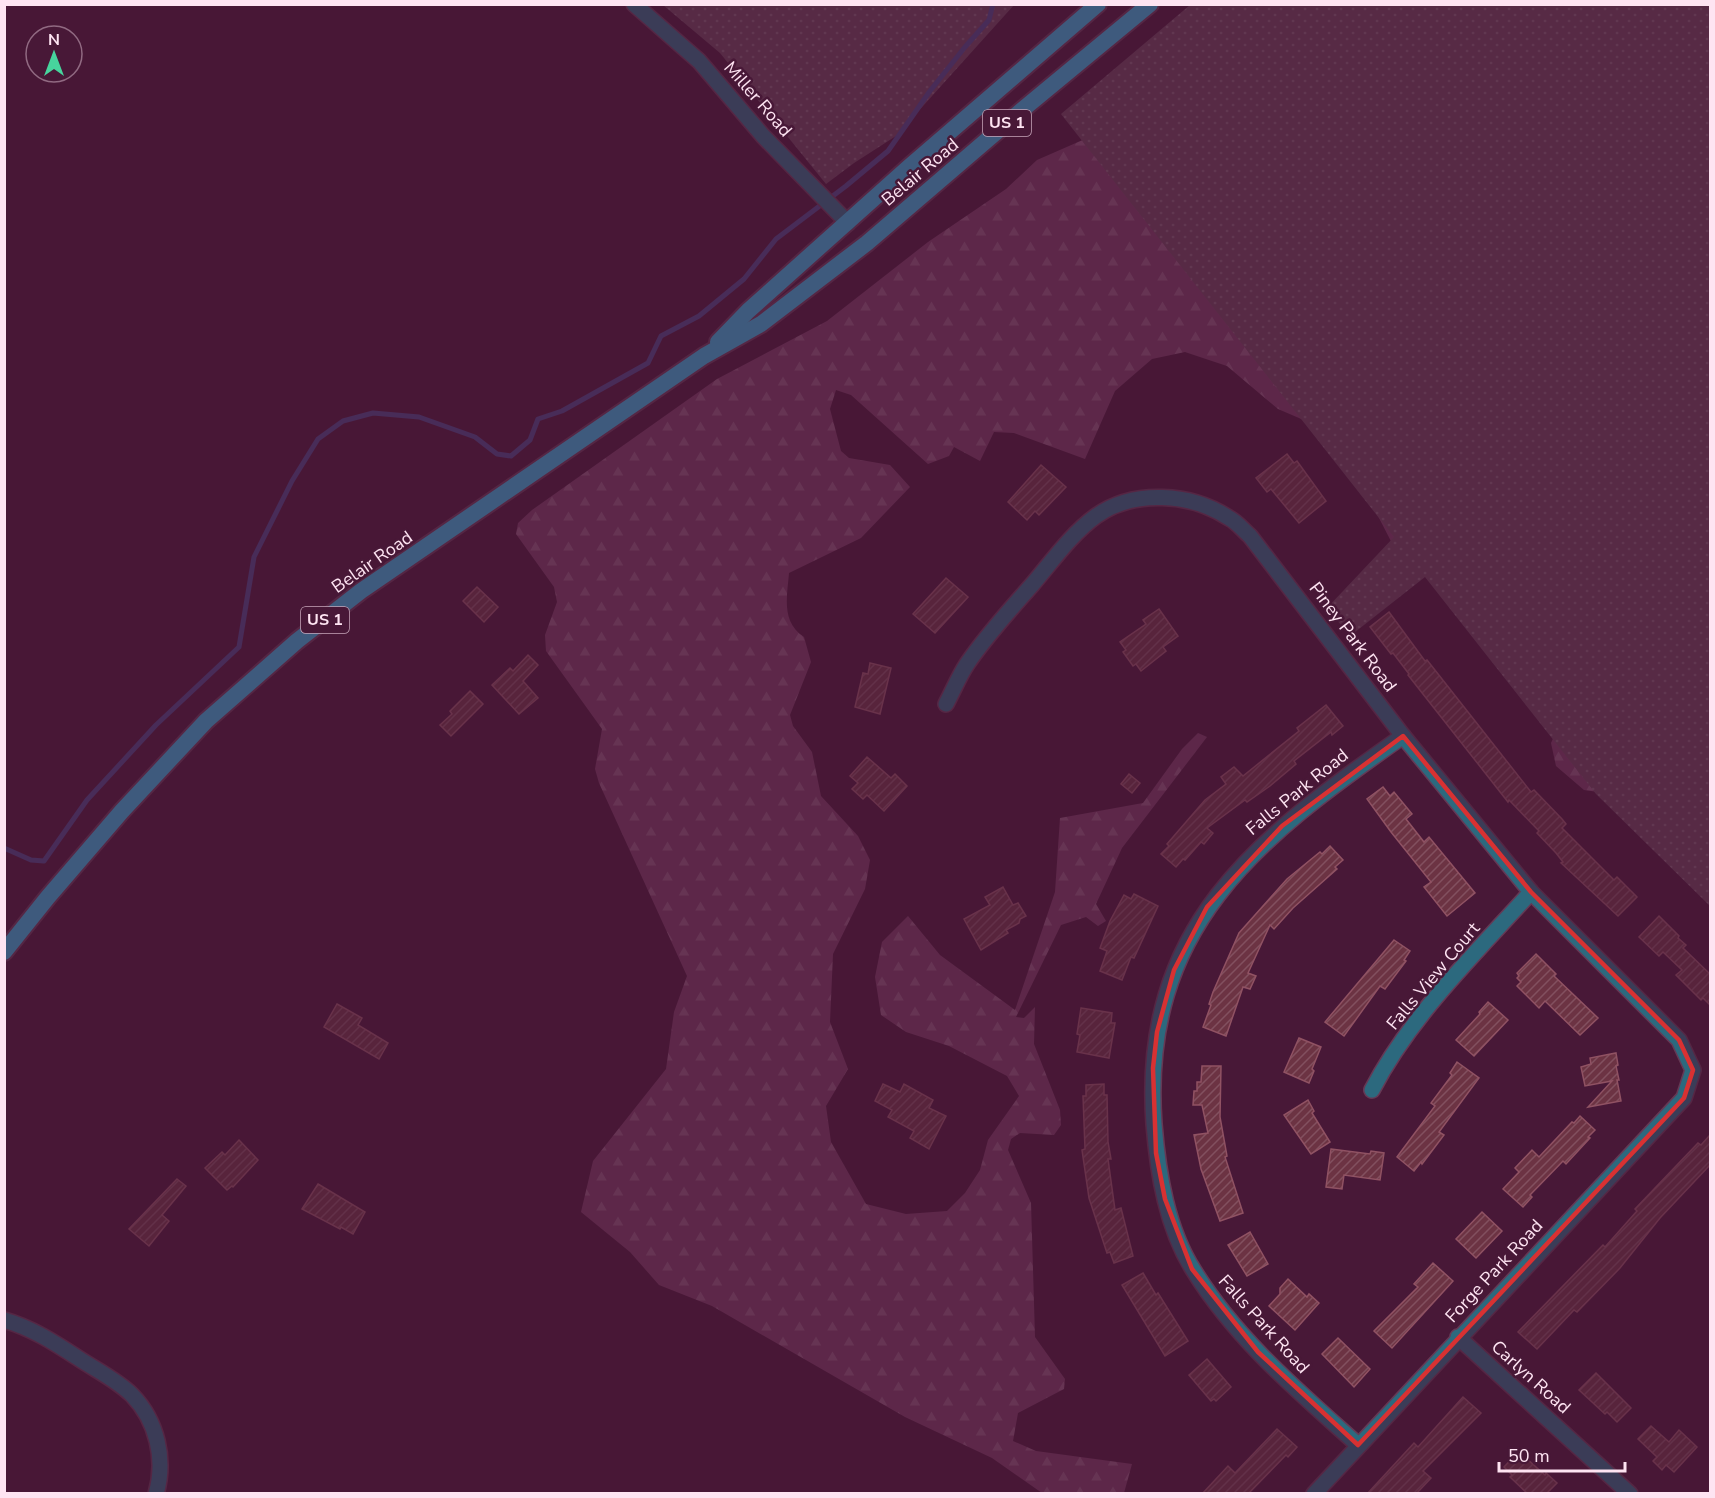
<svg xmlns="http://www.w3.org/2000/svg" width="1715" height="1498" font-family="'Nunito Sans',sans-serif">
<defs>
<pattern id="forest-firs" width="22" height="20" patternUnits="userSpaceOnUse" patternTransform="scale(1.5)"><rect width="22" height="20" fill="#763b60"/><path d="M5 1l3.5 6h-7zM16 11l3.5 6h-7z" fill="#8b5777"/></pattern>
<pattern id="park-dots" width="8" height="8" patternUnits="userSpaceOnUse" patternTransform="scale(1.5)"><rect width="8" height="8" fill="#684258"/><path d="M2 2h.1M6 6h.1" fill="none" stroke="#7f5d70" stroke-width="1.8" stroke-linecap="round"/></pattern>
<pattern id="building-hatch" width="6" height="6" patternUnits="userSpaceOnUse" patternTransform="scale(1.5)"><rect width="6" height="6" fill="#6c3343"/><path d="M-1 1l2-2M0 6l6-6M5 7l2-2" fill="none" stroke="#82505f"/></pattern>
</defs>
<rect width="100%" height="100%" fill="#481837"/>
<!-- forest -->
<path fill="url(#forest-firs)" d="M 1710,5 L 1710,827 L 1598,792 L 1584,790 L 1556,766 L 1551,743 L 1558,728 L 1433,580 L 1395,549 L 1361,483 L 1313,424 L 1278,409 L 1227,366 L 1185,352 L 1152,359 L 1115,391 L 1085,459 L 1014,433 L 994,432 L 980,461 L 954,447 L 949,456 L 928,464 L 851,395 L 836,390 L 830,409 L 841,451 L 849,458 L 890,465 L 910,487 L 861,538 L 789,573 C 787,597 781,622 804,637 L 811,662 L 790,715 L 793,726 L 812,752 L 821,796 L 858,836 L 870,860 L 865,889 L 833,954 L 830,1022 L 848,1069 L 826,1106 L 831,1142 L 866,1204 L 906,1214 L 947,1211 L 965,1193 L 980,1170 L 988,1140 L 1019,1096 L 1007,1076 L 949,1046 L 906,1032 L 881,1015 L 875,977 L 882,942 L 908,916 L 940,955 L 1015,1010 L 1055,892 L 1060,818 L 1143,803 L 1182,749 L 1198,733 L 1207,737 L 1122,848 L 1096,904 L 1106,921 L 1098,926 L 1086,917 L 1061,925 L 1016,1017 L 1024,1018 L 1035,1007 L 1034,1044 L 1060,1110 L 1061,1125 L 1054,1135 L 1020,1133 L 1011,1139 L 1008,1150 L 1031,1203 L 1035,1337 L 1065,1379 L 1064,1389 L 1018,1413 L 1013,1441 L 1036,1451 L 1132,1464 L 1124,1493 L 1042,1493 L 992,1458 L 905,1417 L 712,1306 L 659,1285 L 630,1252 L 581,1212 L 593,1161 L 666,1069 L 674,1012 L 687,976 L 599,783 L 595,769 L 602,729 L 546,651 L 545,635 L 557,602 L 554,587 L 516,534 L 518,523 L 532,510 L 717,379 L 827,321 L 928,242 L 1006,189 L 1037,160 L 1085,139 Z"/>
<!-- park -->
<g fill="url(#park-dots)">
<polygon points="663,5 1014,5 896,136 854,163 826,184 720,53"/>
<polygon points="1190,5 1710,5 1710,906 1596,794 1425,577 1350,636 1327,608 1394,537 1061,114"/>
</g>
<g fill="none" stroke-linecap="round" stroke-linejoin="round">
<!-- stream -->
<polyline stroke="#484581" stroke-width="5" points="4,848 31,860 44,861 87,800 156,725 239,647 254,557 292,481 318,439 343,421 373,413 419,417 475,437 497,454 511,456 530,440 538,419 562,411 648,363 661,336 699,316 744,279 776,239 846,186 888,151 930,91 965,47 989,20 993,4"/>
</g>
<!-- building -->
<g fill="url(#building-hatch)" stroke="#905263" stroke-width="1.5">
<polygon points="1287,454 1294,463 1297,461 1326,501 1299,523 1271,489 1267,492 1256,478"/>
<polygon points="1041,465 1066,487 1039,515 1035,511 1027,520 1008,502"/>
<polygon points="946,578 968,597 935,633 913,614"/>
<polygon points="477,587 498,607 484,622 463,601"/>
<polygon points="1159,609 1178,636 1163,647 1166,651 1141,671 1136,664 1133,666 1123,652 1126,650 1120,642 1146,624 1143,620"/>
<polygon points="1389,612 1425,661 1427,660 1531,792 1534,790 1562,819 1566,824 1562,828 1614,880 1617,877 1637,897 1618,916 1561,863 1563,862 1556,853 1537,833 1539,831 1509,800 1508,802 1408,675 1409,674 1393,653 1391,654 1370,627"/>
<polygon points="528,655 538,665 523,681 538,698 519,714 492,685 510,668 513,671"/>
<polygon points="870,663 891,668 880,714 855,707 863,673 868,674"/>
<polygon points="470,691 483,704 451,736 440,725 452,714 450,711"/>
<polygon points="1326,705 1343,726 1332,735 1331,732 1294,761 1296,764 1270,786 1247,802 1245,800 1207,828 1213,833 1204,844 1201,842 1185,860 1183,859 1176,867 1161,854 1169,846 1167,844 1205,800 1226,784 1221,777 1234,767 1243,776 1299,731 1297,728"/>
<polygon points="867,757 891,778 895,774 907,786 884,811 867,795 863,799 852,789 858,783 850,776"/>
<polygon points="1129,774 1140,783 1132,793 1121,784"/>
<polygon points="1383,787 1390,796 1394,792 1412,814 1406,819 1424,842 1429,837 1475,893 1447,916 1424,887 1431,882 1391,832 1367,799"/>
<polygon points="1330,846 1343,860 1335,867 1337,869 1293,908 1274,929 1270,925 1248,973 1256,976 1250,989 1243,987 1226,1036 1203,1027 1211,1005 1209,1004 1213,992 1239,933 1287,879 1320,852 1322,854"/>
<polygon points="1003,887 1013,905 1018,903 1026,916 1020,919 1019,923 1006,930 1008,933 981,950 964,919 990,905 985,897"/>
<polygon points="1134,894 1158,906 1134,958 1131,957 1122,980 1100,971 1107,951 1100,948 1110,921 1124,895 1131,899"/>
<polygon points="1659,916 1679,936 1678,938 1686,945 1683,948 1710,974 1710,1005 1703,998 1701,1000 1676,975 1682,970 1663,952 1659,956 1639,937"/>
<polygon points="1394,940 1410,951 1404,960 1406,961 1385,989 1380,986 1344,1036 1325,1022"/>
<polygon points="1536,954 1556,974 1554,976 1598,1018 1580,1035 1545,1001 1539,1008 1517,986 1521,982 1517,978 1519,976 1517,973"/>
<polygon points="1488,1002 1508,1020 1474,1056 1456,1040 1480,1014 1479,1012"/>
<polygon points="337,1004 362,1018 358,1025 388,1043 379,1059 324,1027"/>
<polygon points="1081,1008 1112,1013 1111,1023 1115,1023 1109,1058 1077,1052 1080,1035 1077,1034"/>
<polygon points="1299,1038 1321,1047 1312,1069 1314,1071 1309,1083 1284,1072"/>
<polygon points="1616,1053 1618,1065 1616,1066 1619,1080 1617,1080 1621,1101 1588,1107 1612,1081 1585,1086 1581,1067 1591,1064 1590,1058"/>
<polygon points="1457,1062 1479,1078 1439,1132 1444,1135 1422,1164 1421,1162 1414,1171 1397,1157 1435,1106 1431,1103 1452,1075 1450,1073"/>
<polygon points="1202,1066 1221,1066 1220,1117 1227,1156 1225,1157 1243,1213 1220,1221 1201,1169 1194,1135 1208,1133 1202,1105 1193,1105 1194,1091 1197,1091 1197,1082 1201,1082"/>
<polygon points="883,1084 900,1092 904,1084 933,1100 929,1108 946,1116 929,1149 910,1138 914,1131 888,1117 892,1110 875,1101"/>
<polygon points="1104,1084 1104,1095 1107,1095 1108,1142 1111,1159 1108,1159 1115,1210 1121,1208 1133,1256 1114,1263 1110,1252 1107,1253 1089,1198 1082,1150 1085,1149 1083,1096 1086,1096 1086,1085"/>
<polygon points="1308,1100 1314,1111 1312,1113 1330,1142 1311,1154 1284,1115"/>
<polygon points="1580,1116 1595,1130 1588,1137 1590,1138 1566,1164 1563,1161 1530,1195 1532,1197 1523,1207 1503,1189 1519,1172 1515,1168 1532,1150 1539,1157 1572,1122 1574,1123"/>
<polygon points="1710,1135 1710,1165 1660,1218 1620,1268 1577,1312 1574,1310 1537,1349 1518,1332 1603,1245 1605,1247 1637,1211 1635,1209 1698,1143 1701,1145"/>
<polygon points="239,1140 258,1160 233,1187 232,1186 227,1190 205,1168 222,1152 225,1155"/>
<polygon points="1331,1149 1370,1154 1371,1151 1384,1153 1380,1180 1344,1175 1342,1189 1326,1187"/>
<polygon points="177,1179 186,1186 162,1215 169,1221 149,1246 129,1229"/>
<polygon points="318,1184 365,1212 353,1234 341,1227 340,1229 302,1209"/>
<polygon points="1482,1212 1502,1231 1476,1258 1456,1239"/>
<polygon points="1250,1232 1268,1264 1247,1276 1228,1245"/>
<polygon points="1433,1263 1453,1281 1392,1348 1374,1331 1418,1287 1414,1284"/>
<polygon points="1143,1273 1156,1295 1158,1293 1188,1341 1165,1356 1122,1285"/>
<polygon points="1288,1279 1307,1297 1309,1294 1319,1303 1295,1330 1269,1306 1280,1294 1280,1288"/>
<polygon points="1338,1338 1370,1369 1354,1387 1322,1354"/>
<polygon points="1207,1359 1231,1387 1216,1401 1214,1399 1211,1401 1189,1375"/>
<polygon points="1596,1373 1631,1408 1617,1422 1607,1412 1605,1414 1579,1390"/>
<polygon points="1463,1397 1481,1413 1423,1471 1431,1478 1416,1494 1367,1494 1414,1443 1418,1447"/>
<polygon points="1651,1426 1669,1442 1679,1430 1697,1447 1674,1472 1666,1465 1662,1470 1653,1461 1657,1457 1638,1439"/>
<polygon points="1277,1429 1297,1447 1288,1457 1286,1455 1248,1494 1202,1494 1228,1466 1235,1473"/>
<polygon points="1517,1453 1525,1460 1527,1459 1545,1475 1546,1473 1557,1483 1546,1494 1528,1494 1510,1477 1512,1475 1504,1467"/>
</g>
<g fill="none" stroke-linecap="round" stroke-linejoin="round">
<defs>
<g id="minor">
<polyline points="634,4 699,61 763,136 848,223"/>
<path d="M 946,704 C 953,691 959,676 967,664 C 986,636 1009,611 1031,586 C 1051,563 1070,535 1096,516 C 1134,489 1191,493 1229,518 C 1237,522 1243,530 1250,536 L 1403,736 L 1531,892 L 1679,1040 L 1693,1070 L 1684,1098 L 1314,1494"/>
<path d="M 1372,1090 C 1411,1015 1475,954 1531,892"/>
<path d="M 4,1320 C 32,1328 55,1343 78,1358 C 96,1370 117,1380 132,1395 C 157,1421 166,1459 156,1494"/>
<polyline points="1458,1337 1630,1494"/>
<path d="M 1358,1445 C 1299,1392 1236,1339 1194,1271 C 1167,1229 1158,1174 1154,1124 C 1140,927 1256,839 1403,736"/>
</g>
<g id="trunk">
<polyline points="718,342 748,311 909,167 1098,4"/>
<polyline points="4,952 48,897 122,811 206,721 297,641 361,591 704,356 761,324 867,243 1022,110 1150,4"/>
</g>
</defs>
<!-- minor casing -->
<use href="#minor" stroke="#653955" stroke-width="18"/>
<!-- trunk casing -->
<use href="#trunk" stroke="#653955" stroke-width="20"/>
<!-- minor -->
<use href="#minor" stroke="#2c697e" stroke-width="15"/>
<!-- trunk -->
<use href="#trunk" stroke="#32acd2" stroke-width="16"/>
</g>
<!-- marked area -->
<path d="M0 0H1715V1498H0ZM 1403,736 L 1531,892 L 1679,1040 L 1693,1070 L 1684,1098 L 1358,1445 L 1258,1352 L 1192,1269 L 1165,1199 L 1156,1153 L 1153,1068 L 1157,1032 L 1174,970 L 1207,907 L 1282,826 Z" fill="#481837" fill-opacity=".55" fill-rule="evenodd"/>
<path fill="none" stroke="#d83132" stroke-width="4.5" stroke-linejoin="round" d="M 1403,736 L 1531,892 L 1679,1040 L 1693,1070 L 1684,1098 L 1358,1445 L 1258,1352 L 1192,1269 L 1165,1199 L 1156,1153 L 1153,1068 L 1157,1032 L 1174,970 L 1207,907 L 1282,826 Z"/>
<g text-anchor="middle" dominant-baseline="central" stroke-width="5" stroke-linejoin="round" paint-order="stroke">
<!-- shield labels -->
<g fill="#481837" stroke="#c7a7ba" stroke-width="1.5">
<rect x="983" y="110" width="48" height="26" rx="4.5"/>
<rect x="301" y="607" width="48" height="26" rx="4.5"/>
</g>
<g font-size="16" font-weight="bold" fill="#fee4f2">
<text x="1007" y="123">US 1</text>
<text x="325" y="620">US 1</text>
</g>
<!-- street labels -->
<g font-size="18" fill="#fee4f2" stroke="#481837">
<text transform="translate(758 99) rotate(49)">Miller Road</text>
<text transform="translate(920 172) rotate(-40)">Belair Road</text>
<text transform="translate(372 562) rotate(-35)">Belair Road</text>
<text transform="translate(1353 637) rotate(53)">Piney Park Road</text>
<text transform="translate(1297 792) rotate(-39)">Falls Park Road</text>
<text transform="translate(1433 976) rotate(-50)">Falls View Court</text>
<text transform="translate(1494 1271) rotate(-47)">Forge Park Road</text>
<text transform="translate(1264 1324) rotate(48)">Falls Park Road</text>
<text transform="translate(1531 1377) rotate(42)">Carlyn Road</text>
</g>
</g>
<!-- border -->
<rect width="1715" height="1498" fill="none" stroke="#fee4f2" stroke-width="12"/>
<!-- north arrow -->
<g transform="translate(54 54)"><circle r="28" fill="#481837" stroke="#916a82" stroke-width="1.5"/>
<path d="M0-4.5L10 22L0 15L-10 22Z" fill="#47d49d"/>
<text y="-9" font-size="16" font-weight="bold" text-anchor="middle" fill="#fee4f2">N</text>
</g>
<!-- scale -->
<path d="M1499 1462v9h126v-9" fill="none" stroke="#fee4f2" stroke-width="3"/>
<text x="1508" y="1462" font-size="18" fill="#fee4f2" stroke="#481837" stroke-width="4.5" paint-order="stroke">50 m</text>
</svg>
